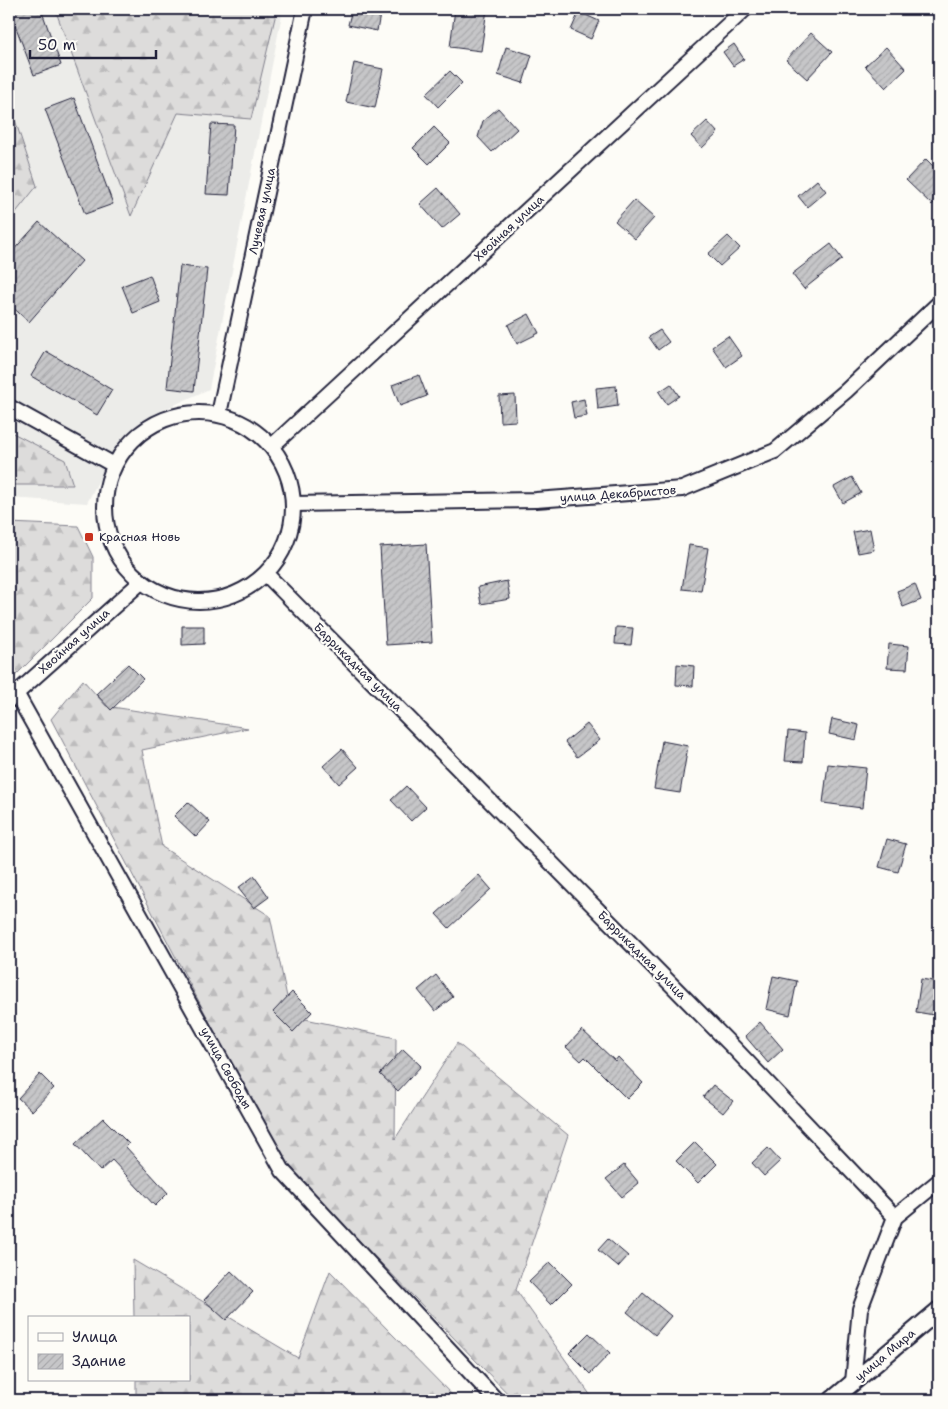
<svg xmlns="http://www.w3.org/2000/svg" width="948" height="1409" font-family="'Shantell Sans',sans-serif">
<defs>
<pattern id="forest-firs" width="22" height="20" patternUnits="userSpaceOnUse" patternTransform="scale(1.25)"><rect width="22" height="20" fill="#dddcdb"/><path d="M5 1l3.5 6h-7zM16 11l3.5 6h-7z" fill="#bdbcbd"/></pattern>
<pattern id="building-hatch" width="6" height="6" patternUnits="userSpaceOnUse" patternTransform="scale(1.25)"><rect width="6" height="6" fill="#c6c6c8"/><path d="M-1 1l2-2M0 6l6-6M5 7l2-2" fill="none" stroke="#aaaaad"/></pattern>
</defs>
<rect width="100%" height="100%" fill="#fdfcf7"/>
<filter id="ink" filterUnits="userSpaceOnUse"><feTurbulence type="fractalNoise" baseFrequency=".02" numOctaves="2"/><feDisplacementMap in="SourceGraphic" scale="10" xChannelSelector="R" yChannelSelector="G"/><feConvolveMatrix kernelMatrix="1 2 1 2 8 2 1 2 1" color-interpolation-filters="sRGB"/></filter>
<g filter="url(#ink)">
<!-- built -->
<polygon fill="#ecece9" points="9,9 283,9 209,389 161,411 117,445 87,503 9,498"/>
<!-- forest -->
<g fill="url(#forest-firs)" stroke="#807f8b">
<polygon points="55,9 277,9 251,119 178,113 131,216"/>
<polygon points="9,102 37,186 9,221"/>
<polygon points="9,431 65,460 73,485 9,485"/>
<polygon points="9,523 78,526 93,557 93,598 9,682"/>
<polygon points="83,680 106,706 248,728 142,750 162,847 270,916 291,1016 396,1038 395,1139 457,1043 568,1135 516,1290 591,1396 586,1400 514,1400 283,1162 51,719"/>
<polygon points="133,1260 298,1358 330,1271 457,1400 136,1400 136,1380 189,1380 189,1318 134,1318"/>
</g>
<!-- building -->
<g fill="url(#building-hatch)" stroke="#22223b">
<polygon points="9,9 41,9 61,65 34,75"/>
<polygon points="352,9 381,9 377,31 348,25"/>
<polygon points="455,9 487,9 481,51 450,47"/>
<polygon points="579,12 599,21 591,39 571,30"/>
<polygon points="811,33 832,52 807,79 786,60"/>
<polygon points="734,44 744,59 733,66 723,52"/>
<polygon points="506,47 532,55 523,83 498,75"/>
<polygon points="886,47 906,69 886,88 865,66"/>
<polygon points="354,63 383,69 375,108 346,102"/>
<polygon points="450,71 462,83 438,107 426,94"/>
<polygon points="74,98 113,204 85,214 45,109"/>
<polygon points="498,108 517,129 492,152 478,137 483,121"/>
<polygon points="707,121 718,133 702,148 691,136"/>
<polygon points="211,124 234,125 229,195 206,194"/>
<polygon points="434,127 450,143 429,164 413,148"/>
<polygon points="926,159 939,172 939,198 932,205 906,180"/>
<polygon points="817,180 826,191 807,207 798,196"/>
<polygon points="438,188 460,214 442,229 420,204"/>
<polygon points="634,200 654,218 635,239 615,221"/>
<polygon points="39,222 82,261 29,322 9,304 9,255"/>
<polygon points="728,236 740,248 720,266 708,254"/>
<polygon points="831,244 842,259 804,289 792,274"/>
<polygon points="180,266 207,269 194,391 167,388"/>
<polygon points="150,275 160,302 133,313 122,286"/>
<polygon points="529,314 539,333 517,344 508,325"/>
<polygon points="660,330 669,342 658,350 649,337"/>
<polygon points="728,336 742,356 726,367 712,347"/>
<polygon points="46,351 112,390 97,415 31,376"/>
<polygon points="419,375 427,396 400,406 392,385"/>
<polygon points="671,384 679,396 667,404 659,392"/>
<polygon points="616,386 618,406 598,409 596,388"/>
<polygon points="515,395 516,421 500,422 499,396"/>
<polygon points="584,399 587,416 574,418 571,402"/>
<polygon points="852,477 861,493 843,503 834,487"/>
<polygon points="870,529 874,550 858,553 853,532"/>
<polygon points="426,544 432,642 386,645 380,547"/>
<polygon points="689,545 708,548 701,591 682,589"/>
<polygon points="507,581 510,599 481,604 478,587"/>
<polygon points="915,584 921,600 903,607 897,591"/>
<polygon points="182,626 204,626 204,644 182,645"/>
<polygon points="616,627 633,628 631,645 615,644"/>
<polygon points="889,644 909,646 907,669 887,668"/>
<polygon points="128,664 143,679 111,710 96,694"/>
<polygon points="677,664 694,666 693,686 676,685"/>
<polygon points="832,719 859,725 856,740 829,734"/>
<polygon points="587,724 600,740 577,757 565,742"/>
<polygon points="788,731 805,733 803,762 785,761"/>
<polygon points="662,741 688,746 680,793 654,789"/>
<polygon points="342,749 358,767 339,784 323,766"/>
<polygon points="828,764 866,768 862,808 823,803"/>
<polygon points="406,786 426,807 411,821 391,800"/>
<polygon points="188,802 210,822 196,837 174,816"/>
<polygon points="887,839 906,844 898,872 879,867"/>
<polygon points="479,875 491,889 449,928 436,914"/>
<polygon points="254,876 269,897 254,908 238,888"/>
<polygon points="436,975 453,997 435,1011 418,990"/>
<polygon points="773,976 797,981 790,1015 766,1009"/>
<polygon points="921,979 939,982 934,1015 916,1012"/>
<polygon points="292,992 312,1012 293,1032 273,1012"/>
<polygon points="760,1022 783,1049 768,1063 745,1036"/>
<polygon points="582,1030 615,1061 618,1057 643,1083 627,1099 585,1057 581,1061 566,1047"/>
<polygon points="403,1049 421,1066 398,1091 380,1074"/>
<polygon points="40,1074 54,1088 32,1111 18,1098"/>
<polygon points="713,1085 733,1101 723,1113 703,1097"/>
<polygon points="103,1118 129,1144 126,1147 168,1193 155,1206 112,1160 100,1171 75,1144"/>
<polygon points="695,1142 717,1164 698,1183 676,1161"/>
<polygon points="768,1148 780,1161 764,1176 752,1163"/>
<polygon points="624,1165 639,1183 622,1197 606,1179"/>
<polygon points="608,1239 628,1256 618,1267 598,1250"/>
<polygon points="550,1262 572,1284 551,1305 529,1282"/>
<polygon points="231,1271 253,1292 226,1320 204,1300"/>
<polygon points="643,1293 671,1316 655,1335 627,1312"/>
<polygon points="589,1333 610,1353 590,1374 569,1353"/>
</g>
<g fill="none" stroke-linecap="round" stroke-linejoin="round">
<defs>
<g id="minor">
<polyline points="9,407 114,465"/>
<circle cx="199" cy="507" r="94"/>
<polyline points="219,414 305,9"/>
<polyline points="272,446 745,9"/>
<polyline points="293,504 536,500 682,489 775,451 846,391 939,303"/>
<polyline points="266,574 736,1050 895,1217"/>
<polyline points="16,693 283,1171 496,1400"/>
<polyline points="9,700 141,582"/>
<polyline points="853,1382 860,1309 895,1217 939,1181"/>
</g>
<polyline id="tertiary" points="832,1400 939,1310"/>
</defs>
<!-- minor casing -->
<use href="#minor" stroke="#22223b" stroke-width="18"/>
<!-- tertiary casing -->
<use href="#tertiary" stroke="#22223b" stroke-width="20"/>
<!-- minor -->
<use href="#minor" stroke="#fdfcf7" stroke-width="14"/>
<!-- tertiary -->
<use href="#tertiary" stroke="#fdfcf7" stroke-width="16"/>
</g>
</g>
<!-- markers -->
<rect fill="#c8321e" stroke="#fdfcf7" stroke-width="2" x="84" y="532" width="10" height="10" rx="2.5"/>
<g text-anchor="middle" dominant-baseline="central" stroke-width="4.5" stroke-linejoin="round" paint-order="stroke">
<!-- street labels -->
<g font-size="12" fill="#22223b" stroke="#fdfcf7">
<text transform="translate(262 211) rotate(-78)">Лучевая улица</text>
<text transform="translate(509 228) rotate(-43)">Хвойная улица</text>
<text transform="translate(618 494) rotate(-4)">улица Декабристов</text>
<text transform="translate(74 641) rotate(-42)">Хвойная улица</text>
<text transform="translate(358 667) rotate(45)">Баррикадная улица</text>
<text transform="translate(642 955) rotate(45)">Баррикадная улица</text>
<text transform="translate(226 1068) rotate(61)">улица Свободы</text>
<text transform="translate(885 1355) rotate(-40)">улица Мира</text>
</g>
<!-- poi labels -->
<g font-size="12" fill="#22223b" stroke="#fdfcf7" text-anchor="start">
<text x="99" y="537">Красная Новь</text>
</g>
</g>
<!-- margin -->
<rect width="948" height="1409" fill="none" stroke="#fdfcf7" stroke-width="30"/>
<rect x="15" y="15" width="918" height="1379" fill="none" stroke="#22223b" stroke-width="2" filter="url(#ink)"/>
<!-- legend -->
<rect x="28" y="1316" width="162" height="65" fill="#fdfcf7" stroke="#a5a5ac"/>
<rect x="38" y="1333" width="25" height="8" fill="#fdfcf7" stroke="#a5a5ac"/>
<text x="72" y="1342" font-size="15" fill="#22223b">Улица</text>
<rect x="38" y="1354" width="25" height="15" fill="url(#building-hatch)" stroke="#a5a5ac"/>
<text x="72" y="1366" font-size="15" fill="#22223b">Здание</text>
<!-- scale -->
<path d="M30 50v8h126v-8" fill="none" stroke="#22223b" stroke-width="2.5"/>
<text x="38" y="50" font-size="15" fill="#22223b" stroke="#fdfcf7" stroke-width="4" paint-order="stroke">50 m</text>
</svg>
